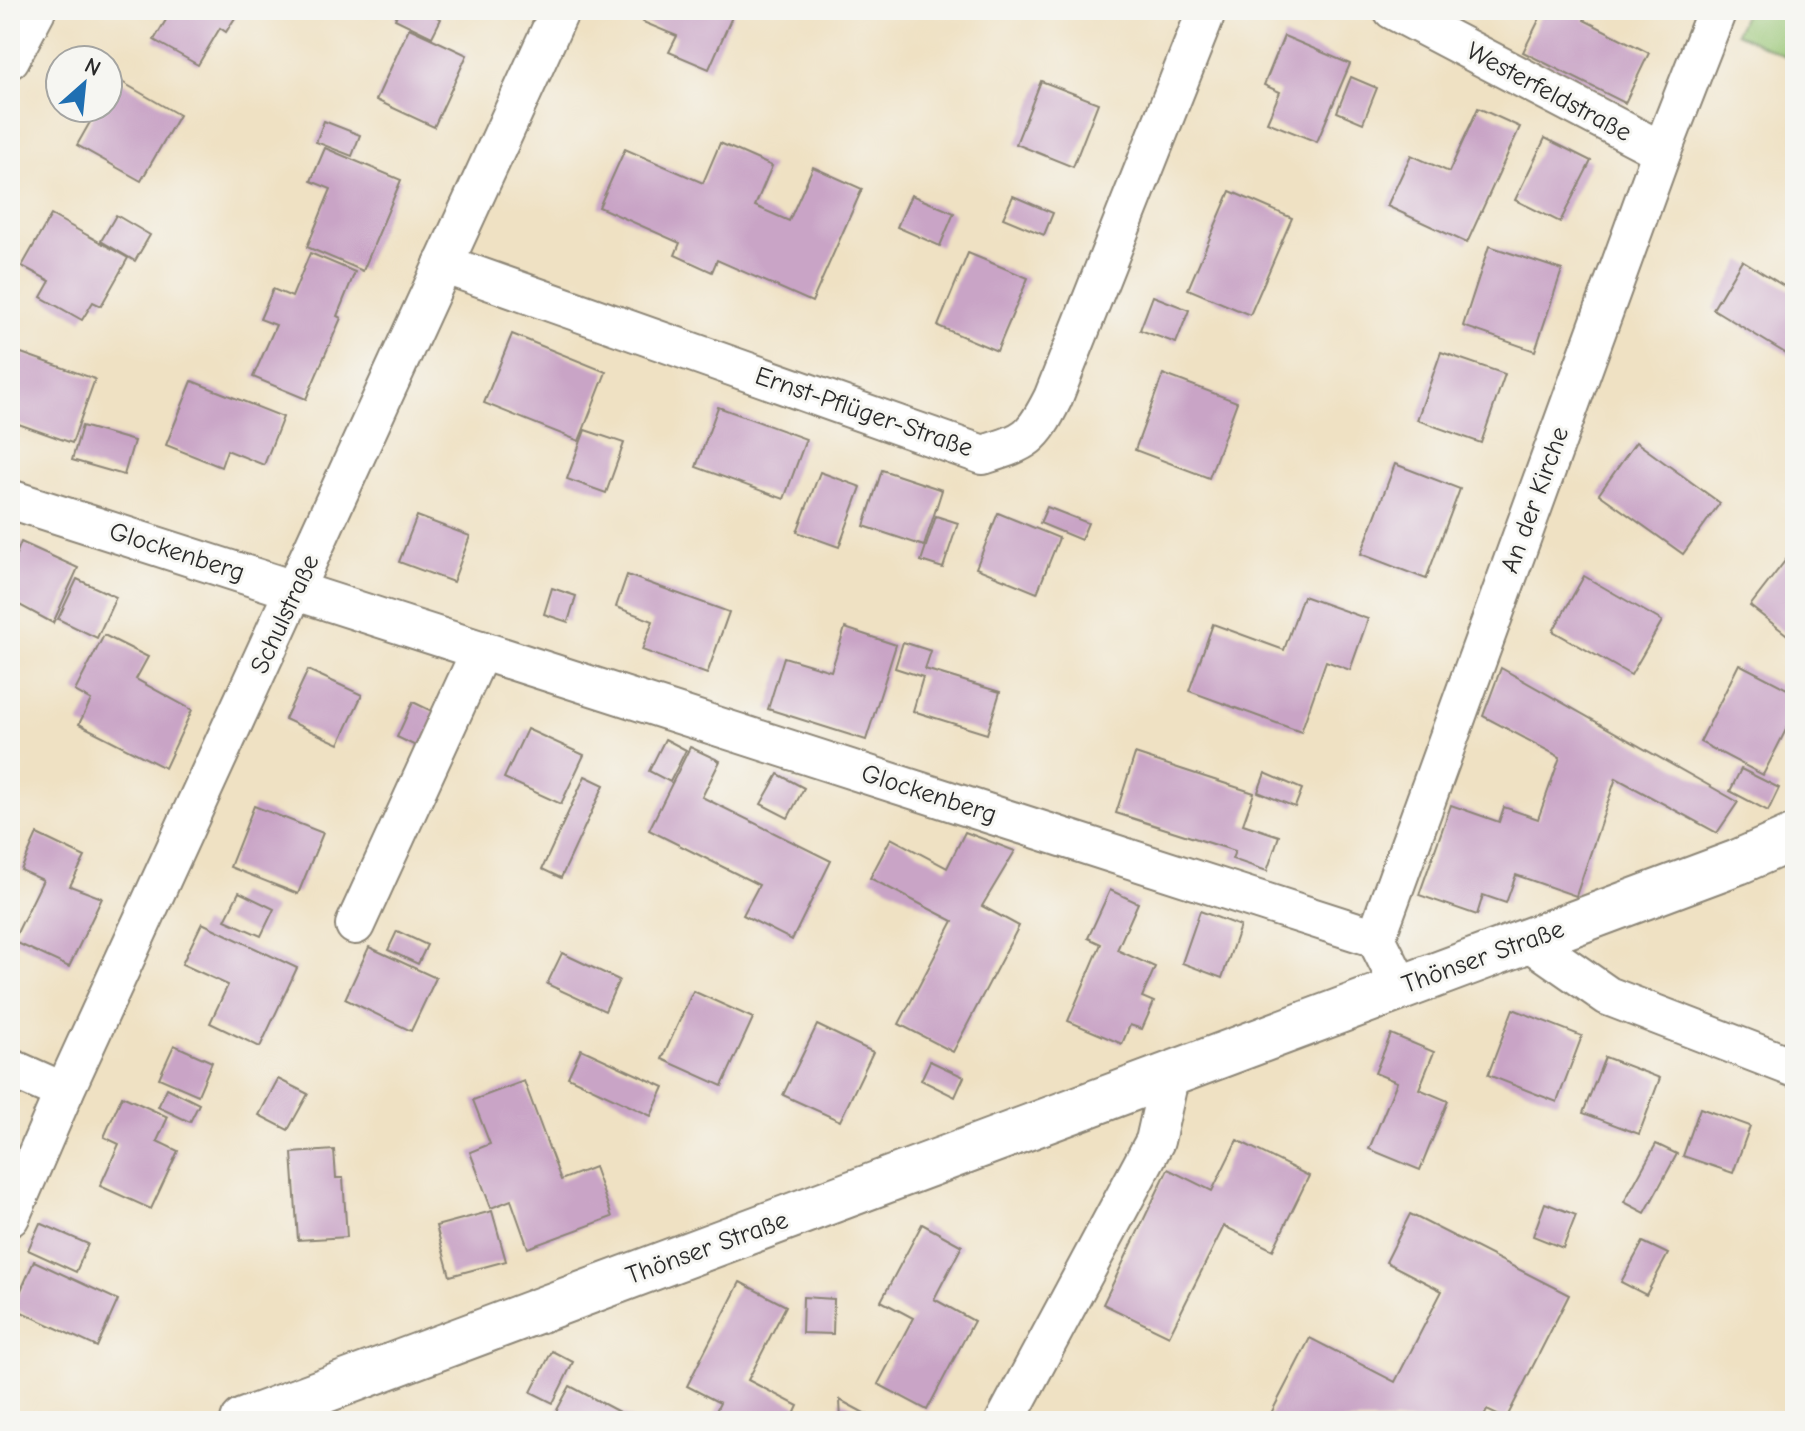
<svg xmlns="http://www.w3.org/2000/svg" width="1805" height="1431" font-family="'Comic Neue',sans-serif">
<rect width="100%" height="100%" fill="#f6f6f2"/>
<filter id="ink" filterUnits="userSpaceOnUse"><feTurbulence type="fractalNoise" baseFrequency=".0125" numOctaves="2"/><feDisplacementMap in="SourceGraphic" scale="16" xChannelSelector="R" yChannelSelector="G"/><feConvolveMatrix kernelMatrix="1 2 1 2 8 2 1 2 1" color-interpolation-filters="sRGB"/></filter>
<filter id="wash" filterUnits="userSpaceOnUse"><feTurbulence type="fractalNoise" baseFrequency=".006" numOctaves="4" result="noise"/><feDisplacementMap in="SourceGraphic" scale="32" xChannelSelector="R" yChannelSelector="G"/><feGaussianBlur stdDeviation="1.8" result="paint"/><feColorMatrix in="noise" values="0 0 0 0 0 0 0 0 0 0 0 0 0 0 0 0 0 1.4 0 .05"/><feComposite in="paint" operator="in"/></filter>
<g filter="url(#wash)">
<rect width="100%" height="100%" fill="#efe1c3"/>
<!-- green -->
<polygon fill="#97c573" stroke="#61784f" stroke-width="2" points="1746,10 1795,10 1795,61 1736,33"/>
<g id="blocks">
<!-- building -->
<g fill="#c9a4c6">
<polygon points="172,10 240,10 226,32 220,28 198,65 154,40"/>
<polygon points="399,10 423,10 441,19 432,37 395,19"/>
<polygon points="648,10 735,10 709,69 669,52 677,36 643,22"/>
<polygon points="1535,10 1589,10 1584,20 1649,53 1625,103 1523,52 1542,14"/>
<polygon points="409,28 467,55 434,127 376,100"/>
<polygon points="1284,36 1350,64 1317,142 1267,122 1280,92 1264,85"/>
<polygon points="1351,77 1377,88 1363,123 1337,112"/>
<polygon points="115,78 179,115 141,181 77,145 98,108 108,108 108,90"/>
<polygon points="1041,81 1098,103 1073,167 1016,144"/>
<polygon points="1478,108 1520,127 1467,243 1387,206 1411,155 1449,172"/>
<polygon points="324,121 360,135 352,156 316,142"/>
<polygon points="1545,138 1591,161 1560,222 1515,200"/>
<polygon points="720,143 772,166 755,206 789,221 813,167 862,189 812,302 717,260 712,272 675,255 680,243 599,207 625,149 703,183"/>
<polygon points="325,148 401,180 363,271 307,247 331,189 311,181"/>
<polygon points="1230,191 1292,218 1250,315 1188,289"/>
<polygon points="911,195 954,213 940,246 897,227"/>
<polygon points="1013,196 1053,213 1044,235 1003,218"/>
<polygon points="51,215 128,258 101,306 93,302 82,320 41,297 50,281 22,266"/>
<polygon points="116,215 150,235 135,261 101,241"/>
<polygon points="1489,246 1562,270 1535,351 1463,326"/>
<polygon points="310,253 355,272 337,316 341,318 306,399 253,377 276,325 260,319 273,289 292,297"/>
<polygon points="968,253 1028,278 997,351 938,326"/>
<polygon points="1742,260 1795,293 1795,359 1713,309"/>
<polygon points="1153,296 1189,310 1176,343 1140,330"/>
<polygon points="512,334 606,372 579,441 484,403"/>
<polygon points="10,349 95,379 72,443 10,421"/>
<polygon points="1441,352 1505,374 1481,443 1417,420"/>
<polygon points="1163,374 1237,402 1209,478 1135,450"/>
<polygon points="192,381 283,417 264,465 227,450 221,467 166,445"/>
<polygon points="718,407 806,439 784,499 696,467"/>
<polygon points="82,426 134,441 124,475 72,460"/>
<polygon points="585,430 624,443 606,493 567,479"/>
<polygon points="1636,442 1720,503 1683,554 1599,494"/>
<polygon points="1395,464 1460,489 1426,579 1361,554"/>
<polygon points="882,470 942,490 924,546 864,526"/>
<polygon points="820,472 861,487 839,547 797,532"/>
<polygon points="1047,507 1088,523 1081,540 1040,523"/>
<polygon points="998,513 1059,538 1037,593 976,568"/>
<polygon points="417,516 470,536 453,582 399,562"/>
<polygon points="936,516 958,523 943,568 921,561"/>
<polygon points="21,542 78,568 53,623 10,600 10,569"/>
<polygon points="1795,548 1795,641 1750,606"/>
<polygon points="627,575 729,612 707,674 642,650 653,621 616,607"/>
<polygon points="1584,576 1662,621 1631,675 1553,631"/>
<polygon points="77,579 116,597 97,638 58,619"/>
<polygon points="552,588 576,596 568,622 544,614"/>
<polygon points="1303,596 1368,619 1350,670 1326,661 1301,732 1189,691 1213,624 1284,650"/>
<polygon points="845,628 896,645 866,740 768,709 784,657 831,671"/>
<polygon points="104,635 148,657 136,679 192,710 165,768 79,724 91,700 75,691"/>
<polygon points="903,642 931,651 925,669 1000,692 987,734 913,711 923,677 895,668"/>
<polygon points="1739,664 1795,693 1795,712 1763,775 1700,742"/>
<polygon points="1501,668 1738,802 1717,833 1616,778 1576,896 1516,875 1506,903 1483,895 1477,915 1419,895 1451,805 1499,822 1504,807 1538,819 1560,757 1483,716"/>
<polygon points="308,670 362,695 339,744 285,719"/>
<polygon points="413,702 442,716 426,751 397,737"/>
<polygon points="527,729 584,755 561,804 504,778"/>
<polygon points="665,739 686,750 670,782 649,771"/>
<polygon points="690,747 720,761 702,797 831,861 792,940 743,915 759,885 649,830"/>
<polygon points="1135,754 1254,793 1243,824 1279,836 1267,871 1232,859 1235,851 1116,813"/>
<polygon points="1741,769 1779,788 1768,811 1730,791"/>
<polygon points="1265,773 1302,789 1295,807 1258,792"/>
<polygon points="778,774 804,788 788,818 761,804"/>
<polygon points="585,776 604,785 561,878 542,869"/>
<polygon points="254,806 323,833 298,894 230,867"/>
<polygon points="965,832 1015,851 982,906 1019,926 953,1052 899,1024 953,921 870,878 891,838 947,868"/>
<polygon points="37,834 85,857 70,886 102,898 69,967 13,941 43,880 21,870"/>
<polygon points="1110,890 1138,903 1117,950 1155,967 1142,997 1154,1002 1142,1029 1130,1025 1122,1044 1068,1021 1101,944 1088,938"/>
<polygon points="239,892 274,909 261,936 225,920"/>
<polygon points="1200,911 1240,926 1222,978 1182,963"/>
<polygon points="202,923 297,968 260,1047 210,1023 228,985 182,964"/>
<polygon points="397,931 427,945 418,964 388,950"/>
<polygon points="369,947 436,978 411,1031 345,999"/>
<polygon points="562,953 619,980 605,1011 547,984"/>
<polygon points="693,991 753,1018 722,1086 662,1059"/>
<polygon points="1513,1009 1582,1036 1557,1102 1488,1075"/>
<polygon points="817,1025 873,1052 840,1121 783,1095"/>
<polygon points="1391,1034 1434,1052 1419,1089 1448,1101 1420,1170 1369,1149 1397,1082 1375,1073"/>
<polygon points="174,1045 212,1062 198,1095 159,1078"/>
<polygon points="581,1049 664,1087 651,1116 568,1077"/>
<polygon points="1605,1057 1660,1078 1639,1134 1583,1113"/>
<polygon points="930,1061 964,1077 955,1097 921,1080"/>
<polygon points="278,1079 308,1094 288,1130 259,1115"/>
<polygon points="524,1081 561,1180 594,1167 612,1217 528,1248 511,1200 491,1208 470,1152 490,1144 473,1100"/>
<polygon points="167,1088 199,1104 190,1122 158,1107"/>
<polygon points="122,1096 168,1117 157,1141 178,1151 151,1209 100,1186 119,1144 104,1137"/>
<polygon points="1700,1108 1750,1126 1733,1173 1683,1156"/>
<polygon points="1237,1140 1309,1176 1273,1250 1224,1226 1169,1336 1103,1304 1168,1169 1212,1191"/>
<polygon points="1656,1144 1677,1154 1645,1213 1624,1202"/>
<polygon points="334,1150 336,1178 343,1178 347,1237 298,1240 292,1153"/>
<polygon points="1545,1203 1576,1215 1563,1248 1533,1236"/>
<polygon points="492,1211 506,1261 450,1276 436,1226"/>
<polygon points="1410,1214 1569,1295 1506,1419 1487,1410 1482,1421 1267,1421 1310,1338 1395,1382 1442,1291 1386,1262"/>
<polygon points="40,1223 88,1244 76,1272 28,1250"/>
<polygon points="922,1224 962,1246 934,1299 974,1321 927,1410 878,1384 913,1318 881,1301"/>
<polygon points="1643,1242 1668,1254 1646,1295 1621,1282"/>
<polygon points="34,1261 118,1300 97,1347 13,1308"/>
<polygon points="740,1282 786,1306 748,1380 798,1406 791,1421 711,1421 720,1403 687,1386"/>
<polygon points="803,1297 834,1299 833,1334 802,1333"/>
<polygon points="552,1351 573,1362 553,1403 531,1392"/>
<polygon points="570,1386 636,1421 551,1421"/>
<polygon points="840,1400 879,1421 841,1421"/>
</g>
</g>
</g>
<g filter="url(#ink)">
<use href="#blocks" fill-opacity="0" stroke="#8d8677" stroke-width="2"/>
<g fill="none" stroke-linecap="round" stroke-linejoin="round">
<defs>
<g id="street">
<polyline points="1393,10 1662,151"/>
<polyline points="10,59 36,10"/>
<path d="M 443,264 L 983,455 C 1027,441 1032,440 1053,398 L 1207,10"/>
<polyline points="10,499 1376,938"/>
<polyline points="355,925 481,650"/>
<polyline points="1529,941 1608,996 1795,1068"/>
<polyline points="1401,988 1376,938 1662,151 1717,10"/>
<polyline points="10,1068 64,1092"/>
<polyline points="10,1217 64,1092 560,10"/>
<polyline points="1005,1421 1155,1141 1170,1074"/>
</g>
<polyline id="secondary" points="243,1421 1738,862 1795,837"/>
</defs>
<!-- street casing -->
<use href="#street" stroke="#8d8677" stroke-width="42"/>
<!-- secondary casing -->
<use href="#secondary" stroke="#8d8677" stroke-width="48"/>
<!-- street -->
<use href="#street" stroke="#fff" stroke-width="38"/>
<!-- secondary -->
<use href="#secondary" stroke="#fff" stroke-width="44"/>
</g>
</g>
<g text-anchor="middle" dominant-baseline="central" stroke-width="6" stroke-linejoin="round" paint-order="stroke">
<!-- street labels -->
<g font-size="26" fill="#2b2b2b" stroke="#f6f6f2">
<text transform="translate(1549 92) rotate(28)">Westerfeldstraße</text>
<text transform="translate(864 412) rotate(19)">Ernst-Pflüger-Straße</text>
<text transform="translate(1535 500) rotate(-70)">An der Kirche</text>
<text transform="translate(177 552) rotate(18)">Glockenberg</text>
<text transform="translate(285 614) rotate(-65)">Schulstraße</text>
<text transform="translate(929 794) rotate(18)">Glockenberg</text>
<text transform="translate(1483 957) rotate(-20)">Thönser Straße</text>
<text transform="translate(707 1248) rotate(-20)">Thönser Straße</text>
</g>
</g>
<!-- margin -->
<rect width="1805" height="1431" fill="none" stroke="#f6f6f2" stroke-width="40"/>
<!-- north arrow -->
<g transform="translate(84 84) rotate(27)"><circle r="38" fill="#f6f6f2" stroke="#a5a5a2" stroke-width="2"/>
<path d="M0-6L14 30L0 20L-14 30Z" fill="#1f6fb2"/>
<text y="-12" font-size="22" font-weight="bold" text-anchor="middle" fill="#2b2b2b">N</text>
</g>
</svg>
